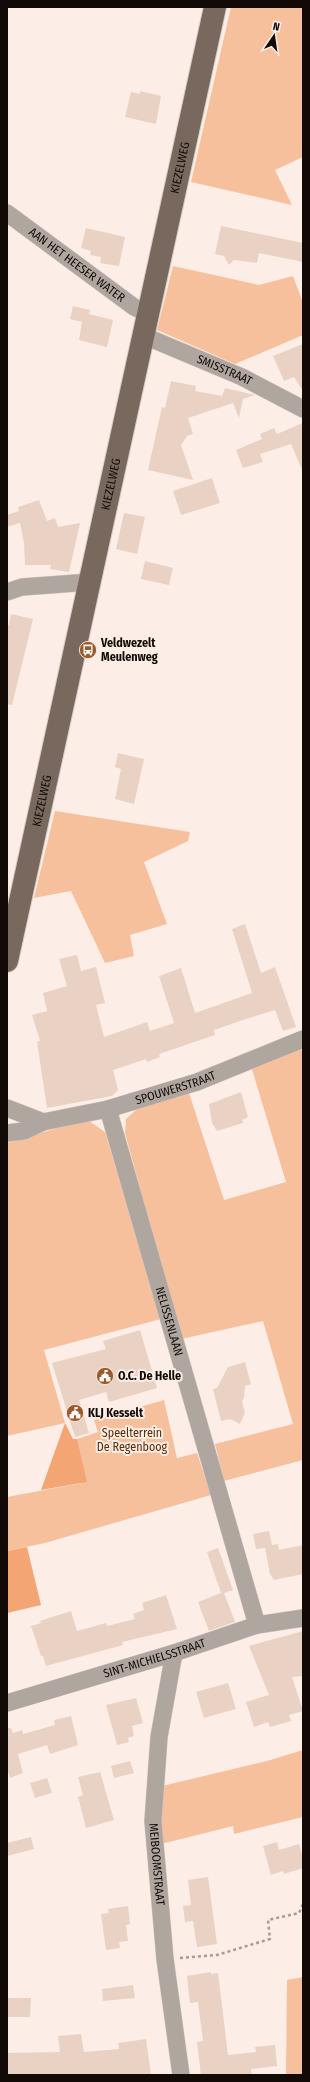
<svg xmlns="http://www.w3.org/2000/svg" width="310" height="2082" font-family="'Fira Sans Condensed',sans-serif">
<rect width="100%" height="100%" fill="#fceee6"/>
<!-- green -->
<g fill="#f7c09d">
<polygon points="231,7 303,7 303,157 275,170 292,205 191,182"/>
<polygon points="173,266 259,285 293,276 303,303 303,335 235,364 157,330"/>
<polygon points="55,811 190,832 188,841 144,862 167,924 130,935 134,956 105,963 71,891 34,898"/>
<polygon points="300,1047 303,1054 303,1460 224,1481 215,1444 293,1424 263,1321 181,1339 125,1133 126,1119 136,1110 188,1090 224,1200 286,1182 251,1066"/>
<polygon points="89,1121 105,1132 161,1319 44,1350 65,1423 7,1436 7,1143 77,1122"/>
<polygon points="164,1400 177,1458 197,1453 211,1495 45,1543 7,1551 7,1497 82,1483 71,1441 98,1432 94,1420"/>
<polygon points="303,1750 303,1817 234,1834 233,1826 161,1844 162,1786 267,1761"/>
<polygon points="303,1977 303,2075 286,2075 287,1980"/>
</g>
<!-- forest -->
<g fill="#f3a674">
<polygon points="65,1423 73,1439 77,1439 87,1482 41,1490"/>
<polygon points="27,1547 41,1605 7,1613 7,1551"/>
</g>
<!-- building -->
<g fill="#e9d2c4">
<polygon points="140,91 161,96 156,124 125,117 131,92 140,94"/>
<polygon points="221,226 303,243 303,262 259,253 257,263 234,260 229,265 224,256 215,254"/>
<polygon points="86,228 125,237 119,266 100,263 101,257 90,255 91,251 81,248"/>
<polygon points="73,306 90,310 89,314 113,320 107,347 79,340 82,322 70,319"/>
<polygon points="303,344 303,391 294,377 284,381 273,356"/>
<polygon points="171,381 196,386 195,391 222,396 225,388 255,395 243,399 239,418 233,403 188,418 193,434 187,436 181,445 193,480 148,470 162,407 165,408"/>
<polygon points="303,423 303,472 291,444 260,454 263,462 243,468 236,450 262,439 260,434 274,428 277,434"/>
<polygon points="212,478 220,503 181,515 173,491"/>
<polygon points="39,500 47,521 55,518 58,527 80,523 69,572 50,569 51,565 25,565 24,543 20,523 7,527 7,515 19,511 18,507"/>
<polygon points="124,513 145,517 137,554 116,549"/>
<polygon points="145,561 173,568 169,585 141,579"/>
<polygon points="11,614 33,619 12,705 7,704 7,625 9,625"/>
<polygon points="118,753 144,759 134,804 115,799 121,769 115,767"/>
<polygon points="245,924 261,973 275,967 296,1027 283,1031 275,1010 243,1020 214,1030 215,1035 159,1054 160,1057 147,1062 146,1059 113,1070 118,1090 112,1096 47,1108 37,1042 40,1041 32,1015 47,1011 43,993 67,986 59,959 77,955 81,971 96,967 105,1003 96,1005 104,1037 147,1022 150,1031 174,1023 159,976 181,968 195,1013 252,993 232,929"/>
<polygon points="241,1092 248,1117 242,1120 243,1123 217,1131 212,1123 209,1104"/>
<polygon points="140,1330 157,1388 109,1402 106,1392 79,1400 89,1433 75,1437 52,1363 106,1349 103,1341"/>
<polygon points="245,1362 251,1384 245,1386 244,1398 242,1401 245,1413 240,1424 230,1419 221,1421 213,1389 217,1388 228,1367"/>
<polygon points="269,1531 272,1545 278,1544 279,1550 303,1545 303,1574 274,1580 270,1574 265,1548 256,1549 253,1534"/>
<polygon points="218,1548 233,1590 224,1593 235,1622 209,1631 198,1602 221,1593 207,1552"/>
<polygon points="166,1595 177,1629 122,1642 123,1645 46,1666 43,1656 41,1656 31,1626 41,1623 40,1621 71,1611 77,1631 106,1623 107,1626 135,1619 133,1614 144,1610 142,1603"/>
<polygon points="303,1631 303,1676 292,1677 303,1711 289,1715 291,1721 270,1727 268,1722 254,1727 246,1702 269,1695 249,1646"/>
<polygon points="228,1683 236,1709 204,1718 196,1692"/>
<polygon points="136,1698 143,1723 132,1726 134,1736 128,1738 129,1742 117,1745 106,1705"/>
<polygon points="71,1716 78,1745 50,1754 47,1745 18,1754 23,1773 10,1778 7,1768 7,1728 11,1728 13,1733 22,1730 23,1734 55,1725 54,1720"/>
<polygon points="130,1761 134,1773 114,1778 111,1766"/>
<polygon points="100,1772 114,1820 86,1828 78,1797 83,1795 78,1777"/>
<polygon points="47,1778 52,1793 35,1798 30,1783"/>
<polygon points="31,1837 34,1849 7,1856 7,1843"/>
<polygon points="277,1842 279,1850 299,1844 303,1858 303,1868 284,1874 283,1871 271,1875 263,1846"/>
<polygon points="208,1877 217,1944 197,1947 193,1921 185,1922 183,1906 191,1905 188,1880"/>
<polygon points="128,1906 130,1924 126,1925 128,1941 119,1942 120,1948 106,1950 101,1914 109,1913 108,1909"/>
<polygon points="211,1972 211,1974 218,1973 228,2055 256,2052 255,2047 275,2045 277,2066 251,2069 252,2075 201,2075 197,2042 203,2041 198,2002 190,2003 187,1976"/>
<polygon points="133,1985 135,1998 103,2001 102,1989"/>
<polygon points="7,1998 31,1998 30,2017 7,2017"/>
<polygon points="81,2034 84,2052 119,2049 118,2043 146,2039 151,2075 7,2075 7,2053 60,2052 58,2036"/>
</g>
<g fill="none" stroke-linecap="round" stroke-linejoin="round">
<defs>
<g id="minor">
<path id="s1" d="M 7,213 L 134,307 L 148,314"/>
<path id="s2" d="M 143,337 L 154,340 L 242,377 L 303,409"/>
<polyline points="7,592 22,587 90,582"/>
<polyline points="7,1108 43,1122"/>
<path id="s3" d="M 108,1109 L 257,1625"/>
<path id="s4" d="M 7,1133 L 24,1131 L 43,1122 L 108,1109 L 197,1082 L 303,1039"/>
<path id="s5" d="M 174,1653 L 159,1737 L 153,1821 L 165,1959 L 181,2075"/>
<path id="s6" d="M 7,1703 L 174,1653 L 257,1625 L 303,1618"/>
</g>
<g id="primary">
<path id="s7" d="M 7,961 L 215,7"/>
</g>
</defs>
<!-- minor casing -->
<use href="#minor" stroke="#d6cac2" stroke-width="18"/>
<!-- primary casing -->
<use href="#primary" stroke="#d6cac2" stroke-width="24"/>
<!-- path -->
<polyline stroke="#a79c95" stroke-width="2.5" stroke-dasharray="3 3" stroke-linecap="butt" points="180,1958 217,1955 270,1939 268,1920 299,1913 303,1904"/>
<!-- minor -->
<use href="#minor" stroke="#b0a6a0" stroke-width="17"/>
<!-- primary -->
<use href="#primary" stroke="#78685d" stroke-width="22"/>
</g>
<!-- icons -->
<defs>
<symbol id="bus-disc" viewBox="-11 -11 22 22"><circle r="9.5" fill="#9c5929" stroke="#fceee6"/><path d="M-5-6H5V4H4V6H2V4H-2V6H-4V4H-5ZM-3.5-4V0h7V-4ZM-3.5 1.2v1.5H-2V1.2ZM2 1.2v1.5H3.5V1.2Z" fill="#fff"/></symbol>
<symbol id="civic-disc" viewBox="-11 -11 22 22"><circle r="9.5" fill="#9c5929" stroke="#fceee6"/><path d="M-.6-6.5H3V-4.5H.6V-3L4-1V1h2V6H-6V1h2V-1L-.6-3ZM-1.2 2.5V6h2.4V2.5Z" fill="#fff"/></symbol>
</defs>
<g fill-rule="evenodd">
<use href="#bus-disc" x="78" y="640" width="20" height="20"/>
<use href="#civic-disc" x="95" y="1366" width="20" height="20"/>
<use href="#civic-disc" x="65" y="1403" width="20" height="20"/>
</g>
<g text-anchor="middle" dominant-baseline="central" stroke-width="4" stroke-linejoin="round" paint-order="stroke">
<!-- street labels -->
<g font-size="12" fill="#110a06" stroke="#fceee6">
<text stroke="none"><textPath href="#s7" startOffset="812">KIEZELWEG</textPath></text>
<text stroke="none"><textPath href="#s1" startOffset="87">AAN HET HEESER WATER</textPath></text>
<text stroke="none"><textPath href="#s2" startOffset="88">SMISSTRAAT</textPath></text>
<text stroke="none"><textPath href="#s7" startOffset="488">KIEZELWEG</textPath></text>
<text stroke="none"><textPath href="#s7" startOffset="164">KIEZELWEG</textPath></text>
<text stroke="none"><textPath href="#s4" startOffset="175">SPOUWERSTRAAT</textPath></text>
<text stroke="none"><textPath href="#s3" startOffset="221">NELISSENLAAN</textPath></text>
<text stroke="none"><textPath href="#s6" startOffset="154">SINT-MICHIELSSTRAAT</textPath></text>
<text stroke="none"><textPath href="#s5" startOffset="213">MEIBOOMSTRAAT</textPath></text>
</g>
<!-- poi labels -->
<g font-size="12" font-weight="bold" fill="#110a06" stroke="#fceee6" text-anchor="start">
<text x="101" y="643">Veldwezelt<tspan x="101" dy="14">Meulenweg</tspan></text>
<text x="118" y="1376">O.C. De Helle</text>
<text x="88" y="1413">KLJ Kesselt</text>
</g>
<!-- park labels -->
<g font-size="12" fill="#5c2c03" stroke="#fceee6">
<text x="132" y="1433">Speelterrein<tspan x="132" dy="14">De Regenboog</tspan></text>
</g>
</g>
<!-- border -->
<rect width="310" height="2082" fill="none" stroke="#110a06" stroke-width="16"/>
<!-- north arrow -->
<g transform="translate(274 36) rotate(13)" stroke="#fceee6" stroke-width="3" paint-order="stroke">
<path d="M0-3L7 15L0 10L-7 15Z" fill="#110a06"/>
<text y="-6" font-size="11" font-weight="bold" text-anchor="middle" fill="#110a06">N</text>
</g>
</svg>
